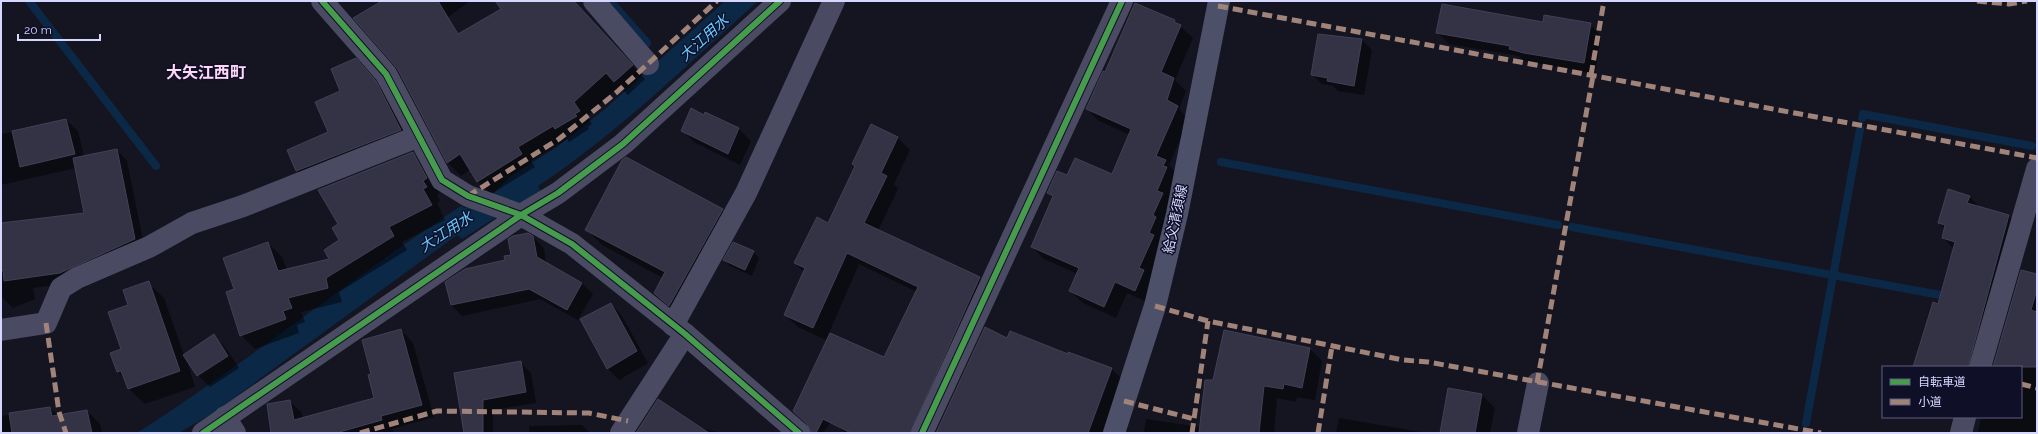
<svg xmlns="http://www.w3.org/2000/svg" width="2038" height="434" font-family="Raleway,'Noto Sans JP',sans-serif">
<rect width="100%" height="100%" fill="#151522"/>
<!-- water -->
<path fill="#0c2847" d="M 725,1 L 758,1 C 687,65 618,133 538,186 L 542,194 L 498,216 L 462,239 L 457,235 L 213,413 L 179,433 L 137,433 C 248,362 351,278 461,206 L 465,208 L 493,194 L 511,176 L 557,147 L 605,109 Z"/>
<!-- shadow -->
<g fill="#0007">
<polygon points="384,1 470,1 392,58"/>
<polygon points="496,1 573,1 645,79 628,95 619,86 587,116 592,124 588,127 589,129 569,142 567,139 531,161 535,167 491,194 478,181 471,169 461,176 448,163 398,68 503,10"/>
<polygon points="1174,21 1193,38 1175,80 1186,91 1179,109 1189,119 1169,165 1177,173 1147,302 1127,293 1116,318 1083,303 1070,291 1078,274 1044,259 1032,247 1053,198 1048,193 1068,177 1112,176 1130,135 1099,121 1087,109 1106,74"/>
<polygon points="1544,23 1590,24 1601,36 1595,74 1536,63 1522,60 1519,56 1449,44 1438,33"/>
<polygon points="1319,35 1362,40 1372,50 1364,95 1338,91 1333,86 1322,84 1312,74"/>
<polygon points="374,81 385,92 411,140 308,181 297,171 288,150 329,133"/>
<polygon points="706,113 739,129 751,141 740,165 694,142 682,130"/>
<polygon points="66,120 78,131 84,157 117,150 127,161 145,250 71,283 33,288 35,299 13,308 2,297 1,224 85,214 76,168 1,185 1,132 2,134"/>
<polygon points="872,125 898,138 910,150 894,184 898,189 878,231 980,278 992,290 926,433 845,433 838,426 849,398 823,433 817,433 805,422 884,359 917,292 859,264 826,340 798,327 785,315 804,272 795,263 828,224 856,167"/>
<polygon points="413,153 427,167 440,193 437,195 440,201 437,203 445,220 402,242 407,250 339,292 342,302 301,312 305,322 297,325 299,333 255,349 241,335 235,290 268,243 282,257 287,270 331,259 340,241 339,224"/>
<polygon points="1969,196 1981,208 2009,216 2020,227 1982,367 1914,367 1938,305 1954,249 1943,238 1945,229 1939,223"/>
<polygon points="722,210 738,226 671,309 655,293 663,278 602,245 586,229"/>
<polygon points="533,237 544,248 546,263 582,283 593,294 578,320 540,299 462,316 451,305 447,282 506,261"/>
<polygon points="753,252 759,258 752,276 730,266 724,260"/>
<polygon points="2037,275 2037,433 1978,433 1981,417 2021,417 2021,367 1994,367"/>
<polygon points="148,283 164,298 184,355 214,336 225,347 239,368 210,387 198,375 185,355 195,387 145,404 129,389 126,379 118,372 129,306"/>
<polygon points="611,304 622,316 648,363 619,380 607,368"/>
<polygon points="401,330 413,343 434,417 392,429 394,433 271,433 290,401 302,413 303,418 375,398 372,375"/>
<polygon points="1008,340 1068,355 1112,369 1124,381 1105,433 937,433"/>
<polygon points="1309,348 1322,361 1315,400 1297,397 1296,402 1277,398 1274,433 1144,433 1146,419 1200,427 1214,382"/>
<polygon points="521,363 531,373 536,403 493,410 493,433 465,433 455,374"/>
<polygon points="1482,395 1495,408 1490,433 1441,433"/>
<polygon points="50,408 58,416 87,411 100,424 102,433 1,433 1,416"/>
<polygon points="1339,418 1427,433 1336,433"/>
<polygon points="582,425 590,433 529,433 529,426"/>
<polygon points="696,427 722,433 695,433"/>
</g>
<g fill="none" stroke-linecap="round" stroke-linejoin="round">
<!-- stream -->
<g stroke="#0c2847" stroke-width="8">
<polyline points="29,1 156,166"/>
<polyline points="610,1 647,43"/>
<polyline points="1862,118 1863,114 2032,146"/>
<polyline points="1221,162 1558,225"/>
<polyline points="1572,227 1951,297"/>
<polyline points="1806,423 1860,129"/>
</g>
</g>
<!-- building -->
<g fill="#343345" stroke="#414056">
<polygon points="382,1 438,1 458,34 501,9 495,1 574,1 633,65 614,82 606,73 574,102 580,111 575,114 577,116 555,129 553,126 518,147 522,154 477,182 460,154 447,163 397,68 353,18"/>
<polygon points="1135,3 1175,20 1174,22 1181,25 1161,72 1174,78 1167,100 1178,106 1156,156 1166,160 1163,166 1167,167 1157,191 1163,193 1153,215 1156,217 1149,233 1154,235 1139,268 1144,270 1135,291 1115,282 1104,307 1069,291 1079,268 1031,247 1053,196 1047,193 1057,171 1067,175 1075,158 1112,174 1131,129 1086,109 1103,71 1105,72"/>
<polygon points="1442,4 1543,22 1544,15 1591,23 1584,63 1524,53 1509,49 1510,46 1436,33"/>
<polygon points="1318,34 1362,39 1354,86 1327,81 1328,78 1311,75"/>
<polygon points="356,58 376,81 401,130 296,171 287,150 328,132 315,102 340,91 331,69"/>
<polygon points="691,108 704,115 705,112 739,128 728,154 681,131"/>
<polygon points="66,119 75,154 20,167 12,131"/>
<polygon points="871,124 898,137 881,173 887,176 864,223 980,277 910,433 851,433 823,419 816,433 811,433 807,424 793,411 830,333 884,357 918,287 847,253 813,328 784,315 805,268 794,263 817,217 828,223 855,166 852,164"/>
<polygon points="117,149 135,239 60,273 4,281 3,270 1,271 1,223 84,213 73,158"/>
<polygon points="413,152 427,178 423,181 427,187 423,189 432,205 389,227 394,236 326,278 328,288 288,298 292,308 283,311 286,319 240,336 226,292 234,289 223,258 268,242 278,271 329,259 324,250 339,240 332,228 338,224 318,190"/>
<polygon points="626,157 723,209 669,306 654,293 665,272 585,230 622,160"/>
<polygon points="1948,189 1970,196 1967,203 2009,215 1968,367 1913,367 1933,302 1938,304 1955,242 1942,238 1945,225 1938,223"/>
<polygon points="528,233 533,236 537,257 582,283 567,310 529,289 451,305 445,282 465,269 505,260 504,256 511,255 508,239 513,236"/>
<polygon points="733,242 754,251 745,270 723,260"/>
<polygon points="2021,270 2037,274 2037,289 2031,310 2037,312 2037,367 1993,367"/>
<polygon points="149,281 180,371 128,389 121,371 117,372 110,353 121,349 108,312 128,305 123,290"/>
<polygon points="611,303 637,351 607,369 580,319"/>
<polygon points="985,327 1007,338 1010,331 1068,354 1068,352 1112,368 1088,433 936,433"/>
<polygon points="401,329 422,405 381,416 382,420 336,433 271,433 267,404 290,400 294,420 374,398 368,375 371,374 362,340"/>
<polygon points="1224,330 1310,348 1302,388 1284,384 1283,389 1264,386 1259,433 1199,433 1205,380 1213,380"/>
<polygon points="214,334 228,356 197,376 183,355"/>
<polygon points="521,361 526,392 483,400 483,433 464,433 454,373"/>
<polygon points="1448,388 1482,394 1475,433 1440,433"/>
<polygon points="658,399 709,433 636,433"/>
<polygon points="50,407 52,416 87,410 92,433 12,433 9,413"/>
</g>
<g fill="none" stroke-linecap="round" stroke-linejoin="round">
<!-- minor -->
<g stroke="#4a4b63" stroke-width="22">
<polyline points="322,1 386,74 442,180 468,196 521,215 572,244 685,334 799,433"/>
<polyline points="594,1 648,64"/>
<polyline points="673,325 746,193 834,1"/>
<polyline points="1,330 46,323 61,288 77,278 149,247 192,223 243,206 419,136"/>
<polyline points="1980,367 2037,169"/>
<polyline points="225,417 235,433"/>
<polyline points="203,433 521,215 558,193 623,144 780,1"/>
<polyline points="621,433 685,334"/>
<polyline points="922,433 1122,1"/>
<polyline points="1528,433 1538,383"/>
<polyline points="1961,433 1965,417"/>
</g>
<!-- secondary -->
<polyline stroke="#4c5069" stroke-width="22" points="1114,433 1155,306 1177,214 1219,1"/>
<!-- quiet -->
<g stroke="#a18479" stroke-width="5" stroke-dasharray="10 5" stroke-linecap="butt">
<polyline points="1977,1 2009,4 2027,1"/>
<polyline points="1218,6 2037,158"/>
<polyline points="1591,75 1604,1"/>
<polyline points="468,196 559,139 617,92 717,1"/>
<polyline points="1155,306 1208,321 1403,360 1428,362 1821,433"/>
<polyline points="46,323 59,412 66,433"/>
<polyline points="1537,383 1593,76"/>
<polyline points="2021,384 2037,388"/>
<polyline points="1124,401 1194,419"/>
<polyline points="360,433 437,411 589,413 628,421"/>
<polyline points="1192,433 1208,321"/>
<polyline points="1318,433 1332,346"/>
</g>
<defs>
<g id="cycleway">
<polyline points="322,1 386,74 442,180 468,196 521,215 572,244 685,334 799,433"/>
<polyline points="203,433 521,215 558,193 623,144 780,1"/>
<polyline points="922,433 1122,1"/>
</g>
</defs>
<!-- cycleway casing -->
<use href="#cycleway" stroke="#100f28" stroke-width="8"/>
<!-- cycleway -->
<use href="#cycleway" stroke="#469c4c" stroke-width="6"/>
</g>
<g text-anchor="middle" dominant-baseline="central" stroke-width="3" stroke-linejoin="round" paint-order="stroke">
<!-- street labels -->
<g font-size="14" fill="#d6d7ff" stroke="#100f28">
<text transform="translate(1175 219) rotate(-78)">給父清須線</text>
</g>
<!-- water labels -->
<g font-size="15" font-style="italic" fill="#64caff" stroke="#100f28">
<text transform="translate(704 38) rotate(-42)">大江用水</text>
<text transform="translate(446 232) rotate(-33)">大江用水</text>
</g>
<!-- quarter labels -->
<g font-size="16" font-weight="bold" fill="#ffd8f6" stroke="#100f28">
<text x="206" y="72">大矢江西町</text>
</g>
</g>
<!-- border -->
<rect width="2038" height="434" fill="none" stroke="#d6d7ff" stroke-width="4"/>
<!-- legend -->
<rect x="1882" y="366" width="140" height="52" fill="#100f28" stroke="#5f5f7e"/>
<rect x="1890" y="379" width="20" height="6" fill="#469c4c" stroke="#5f5f7e"/>
<text x="1918" y="386" font-size="12" fill="#d6d7ff">自転車道</text>
<rect x="1890" y="399" width="20" height="6" fill="#a18479" stroke="#5f5f7e"/>
<text x="1918" y="406" font-size="12" fill="#d6d7ff">小道</text>
<!-- scale -->
<path d="M18 34v6h82v-6" fill="none" stroke="#d6d7ff" stroke-width="2"/>
<text x="24" y="34" font-size="12" fill="#d6d7ff" stroke="#100f28" stroke-width="3" paint-order="stroke">20 m</text>
</svg>
